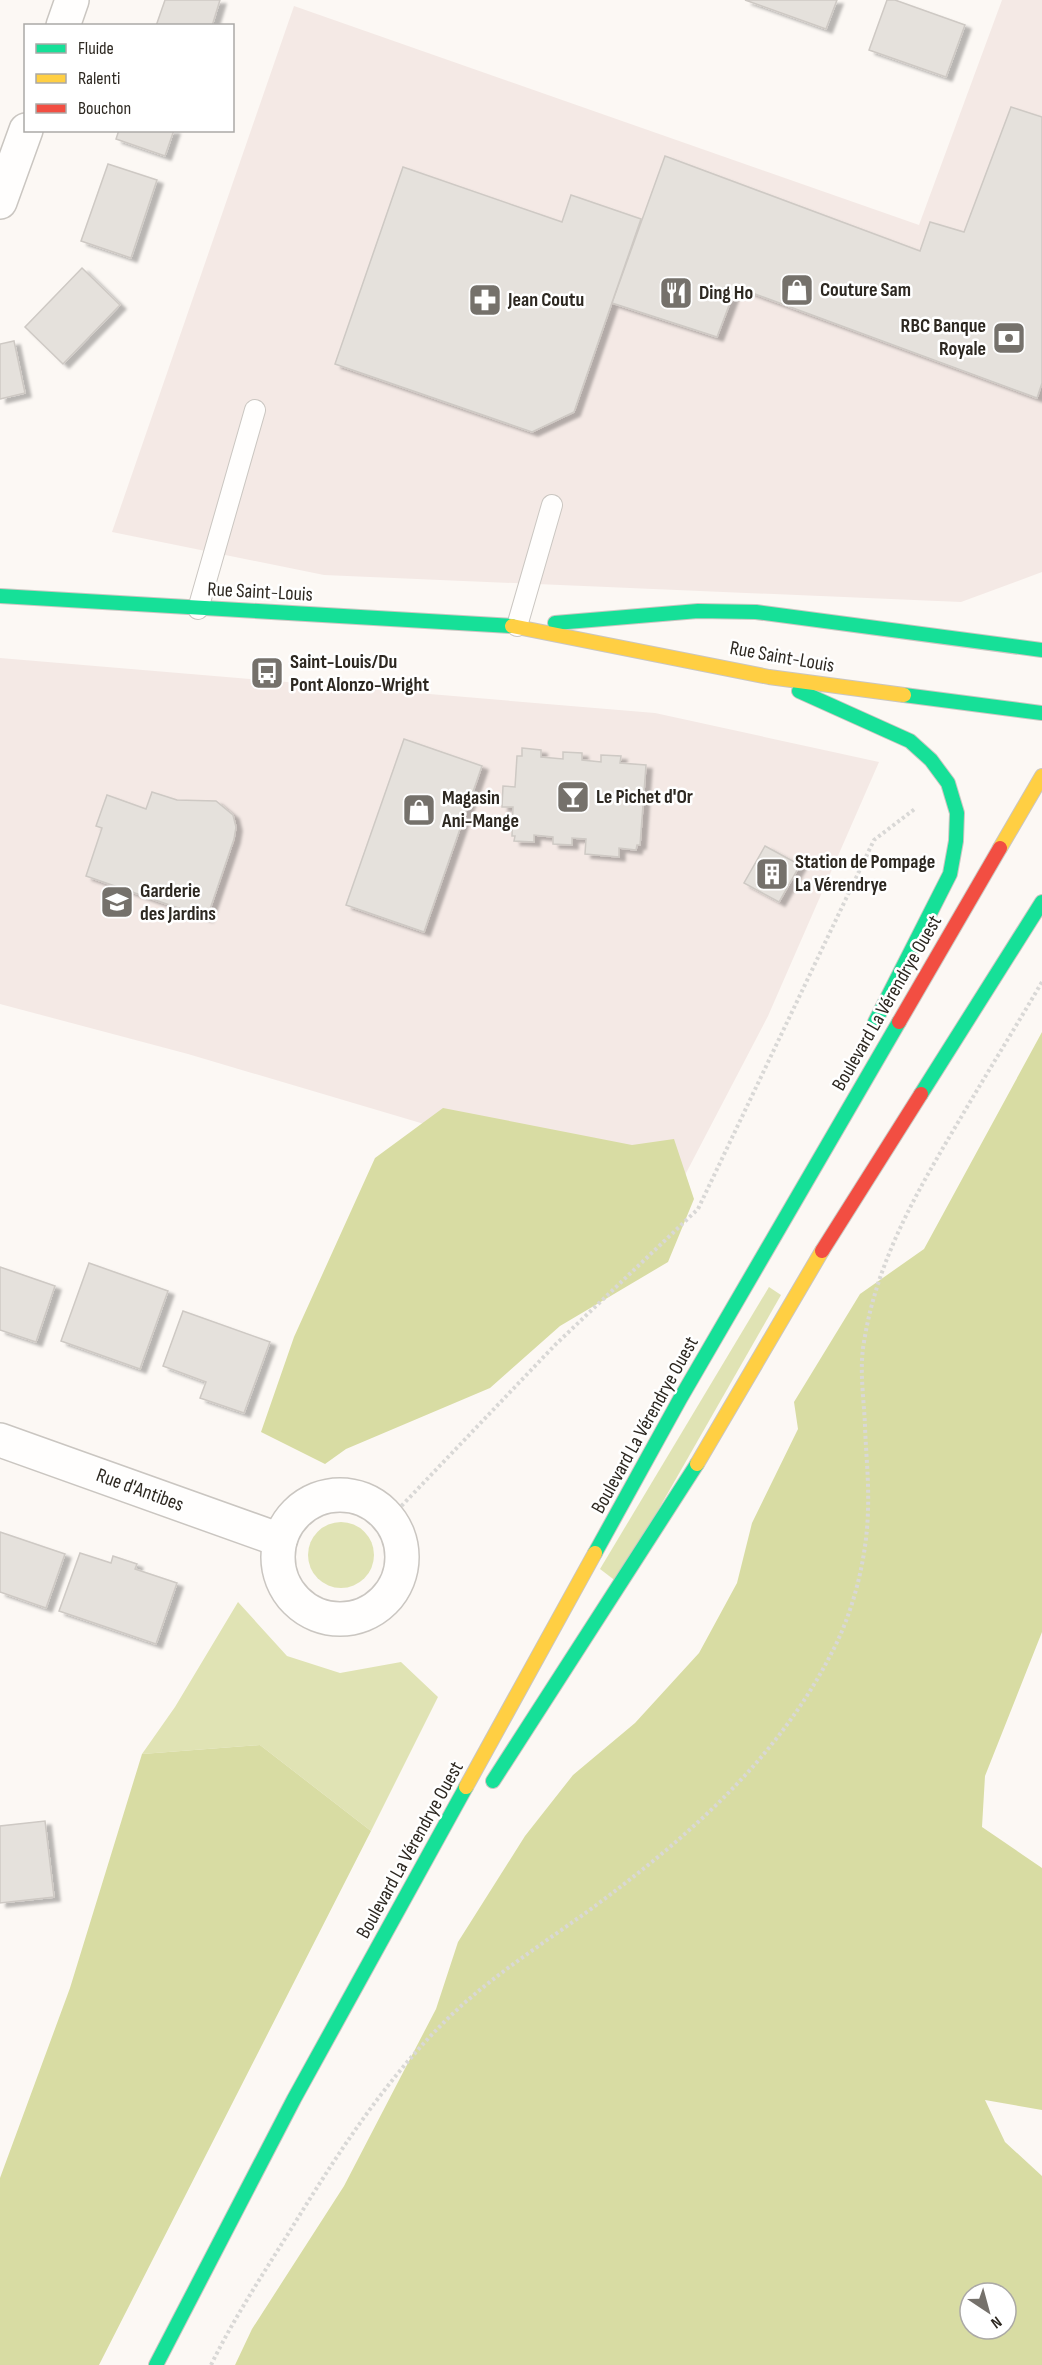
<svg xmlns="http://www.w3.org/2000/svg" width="1042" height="2365" font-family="'Sofia Sans Condensed',sans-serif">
<defs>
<filter id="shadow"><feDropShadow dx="6" dy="4" stdDeviation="1.5" flood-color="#0004"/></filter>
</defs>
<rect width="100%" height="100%" fill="#fcf8f4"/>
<!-- commercial -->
<g fill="#f4e9e5">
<polygon points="1002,0 1042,0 1042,572 961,602 324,575 112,532 294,6 919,225"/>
<polygon points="0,658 655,713 879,762 768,1016 673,1198 188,1054 0,1004"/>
</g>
<!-- green -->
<g fill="#e0e3b4">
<polygon points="769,1287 781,1295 617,1582 600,1569"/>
<circle cx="341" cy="1555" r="33"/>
<polygon points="238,1602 287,1656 340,1673 401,1662 438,1697 371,1831 260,1745 142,1754 175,1707"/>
</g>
<!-- forest -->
<g fill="#d8dca3" fill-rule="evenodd">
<path d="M 1042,1032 L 1042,1632 L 985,1776 L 982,1827 L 1042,1868 L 1042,2110 L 985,2100 L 1005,2142 L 1042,2176 L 1042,2365 L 235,2365 L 252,2329 L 344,2186 L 436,2009 L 458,1942 L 525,1836 L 573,1775 L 635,1723 L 699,1653 L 737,1583 L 752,1523 L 798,1429 L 794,1402 L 860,1294 L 924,1249 ZM 970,2293 L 1006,2293 L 1006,2329 L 970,2329 Z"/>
<polygon points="443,1108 632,1145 674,1139 694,1199 668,1262 560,1326 490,1388 346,1449 325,1464 261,1432 294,1337 375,1158"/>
<polygon points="260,1745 371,1831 99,2365 0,2365 0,2178 70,1988 142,1754"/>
</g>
<!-- building -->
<g fill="#e5e1dc" stroke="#cec9c4" stroke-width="1.5" filter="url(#shadow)">
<polygon points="165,0 220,0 212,26 156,26"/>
<polygon points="745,0 837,0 826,29"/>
<polygon points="887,0 895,0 965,25 946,77 869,50"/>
<polygon points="1011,107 1042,117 1042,383 1037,398 736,287 717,337 612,303 665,156 920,251 930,222 964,232"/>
<polygon points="119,130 174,130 165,156 116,139"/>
<polygon points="108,164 157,180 131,258 81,241"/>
<polygon points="403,167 562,222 571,195 641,219 574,412 532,432 335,364"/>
<polygon points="82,268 120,305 63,364 25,327"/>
<polygon points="14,341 25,393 0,399 0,344"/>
<polygon points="404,739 482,766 424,932 346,905"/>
<polygon points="522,748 541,750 541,757 563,759 563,752 582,753 582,760 601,762 601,755 621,756 620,763 646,765 640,845 637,845 636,850 619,848 619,857 585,854 586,839 572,838 572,845 553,844 553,837 534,835 534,842 514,841 515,836 512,836 513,807 502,807 503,786 515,787 517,756 522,756"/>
<polygon points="152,792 177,800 216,801 233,815 236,827 234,839 207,918 86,876 102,828 96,826 107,795 146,809"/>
<polygon points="765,846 800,865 779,902 744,883"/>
<polygon points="89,1263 168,1291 140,1369 61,1341"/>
<polygon points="0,1267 55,1286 36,1342 0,1330"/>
<polygon points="183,1311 270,1342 244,1413 200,1398 206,1382 163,1366"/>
<polygon points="0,1532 65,1554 46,1608 0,1592"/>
<polygon points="80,1553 111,1563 113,1556 137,1564 135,1569 177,1583 156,1644 59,1611"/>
<polygon points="45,1821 54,1897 0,1903 0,1826"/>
</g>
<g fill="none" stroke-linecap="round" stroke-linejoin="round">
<defs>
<g id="lane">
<polyline points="198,609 255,410"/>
<polyline points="517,626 552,505"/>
</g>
<g id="street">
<polyline points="63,26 72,0"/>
<polyline points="0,202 26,130"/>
<polyline points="0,1440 280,1540"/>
<circle cx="340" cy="1557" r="62"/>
</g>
<g id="fast">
<polyline points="0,596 512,626"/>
<polyline points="555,623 698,611 756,612 1042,650"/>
<polyline points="799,691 910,741 931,760 948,783 957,813 956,841 950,874 875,1022"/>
<polyline points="904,695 1042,713"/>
<polyline points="921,1094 1042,902"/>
<polyline points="595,1553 680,1399 899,1022"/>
<polyline points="493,1781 697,1464"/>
<polyline points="156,2365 294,2099 466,1787"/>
</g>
<g id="slow">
<polyline points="512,626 769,677 904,695"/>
<polyline points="1000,848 1042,776"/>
<polyline points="697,1464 822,1251"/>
<polyline points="466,1787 595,1553"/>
</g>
<g id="jam">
<polyline points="899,1022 1000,848"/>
<polyline points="822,1251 921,1094"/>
</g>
</defs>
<!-- lane casing -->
<use href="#lane" stroke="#cac6c1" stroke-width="22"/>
<!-- street casing -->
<use href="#street" stroke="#cac6c1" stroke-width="36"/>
<!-- fast casing -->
<use href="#fast" stroke="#cac6c1" stroke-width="16"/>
<!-- slow casing -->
<use href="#slow" stroke="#cac6c1" stroke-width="16"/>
<!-- jam casing -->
<use href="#jam" stroke="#cac6c1" stroke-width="16"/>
<!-- path -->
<g stroke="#d9d8d6" stroke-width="4" stroke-dasharray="3 3" stroke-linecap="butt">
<polyline points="389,1519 555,1345 698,1209 874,840 916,808"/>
<path d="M 211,2365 C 233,2320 261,2277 288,2234 C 338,2153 390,2071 460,2007 C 502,1969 550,1939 595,1906 C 688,1837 776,1760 830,1656 C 853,1614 867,1558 868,1510 C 869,1482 866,1454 865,1426 C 864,1399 859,1369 864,1342 C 877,1259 918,1190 960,1119 C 987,1073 1015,1028 1042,982"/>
</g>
<!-- lane -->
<use href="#lane" stroke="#fffefd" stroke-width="20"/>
<!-- street -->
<use href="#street" stroke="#fffefd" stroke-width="33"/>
<!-- fast -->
<use href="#fast" stroke="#16e098" stroke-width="14"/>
<!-- slow -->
<use href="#slow" stroke="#ffcf43" stroke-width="14"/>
<!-- jam -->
<use href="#jam" stroke="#f24e42" stroke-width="14"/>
</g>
<!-- icons -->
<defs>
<symbol id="shop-square" viewBox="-11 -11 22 22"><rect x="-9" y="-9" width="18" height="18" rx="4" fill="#75716b" stroke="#fff"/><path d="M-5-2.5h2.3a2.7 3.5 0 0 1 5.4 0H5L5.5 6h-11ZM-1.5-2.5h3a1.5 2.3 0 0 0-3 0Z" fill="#fff"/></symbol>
<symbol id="restaurant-square" viewBox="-11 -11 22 22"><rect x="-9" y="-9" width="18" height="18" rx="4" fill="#75716b" stroke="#fff"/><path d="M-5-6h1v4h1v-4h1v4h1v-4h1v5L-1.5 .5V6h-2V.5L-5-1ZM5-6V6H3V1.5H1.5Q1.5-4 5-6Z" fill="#fff"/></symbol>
<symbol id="pharmacy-square" viewBox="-11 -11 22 22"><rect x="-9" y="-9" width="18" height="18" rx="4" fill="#75716b" stroke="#fff"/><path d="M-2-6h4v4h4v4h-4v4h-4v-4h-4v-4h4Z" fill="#fff"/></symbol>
<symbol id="bank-square" viewBox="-11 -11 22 22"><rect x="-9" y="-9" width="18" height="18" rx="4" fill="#75716b" stroke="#fff"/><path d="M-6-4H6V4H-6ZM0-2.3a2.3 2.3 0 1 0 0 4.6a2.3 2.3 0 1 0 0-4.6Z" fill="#fff"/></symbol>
<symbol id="bus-square" viewBox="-11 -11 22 22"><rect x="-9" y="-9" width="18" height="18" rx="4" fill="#75716b" stroke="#fff"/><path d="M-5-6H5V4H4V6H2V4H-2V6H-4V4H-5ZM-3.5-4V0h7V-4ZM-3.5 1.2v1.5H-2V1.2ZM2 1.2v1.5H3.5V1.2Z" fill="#fff"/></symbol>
<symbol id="bar-square" viewBox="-11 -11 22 22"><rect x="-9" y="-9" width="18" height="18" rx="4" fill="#75716b" stroke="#fff"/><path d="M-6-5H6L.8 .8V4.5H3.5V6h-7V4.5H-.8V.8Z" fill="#fff"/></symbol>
<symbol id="building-square" viewBox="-11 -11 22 22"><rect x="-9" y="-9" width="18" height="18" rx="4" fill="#75716b" stroke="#fff"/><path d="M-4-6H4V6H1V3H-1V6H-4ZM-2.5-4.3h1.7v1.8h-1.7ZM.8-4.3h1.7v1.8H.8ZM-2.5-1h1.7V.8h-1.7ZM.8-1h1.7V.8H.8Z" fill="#fff"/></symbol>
<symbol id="school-square" viewBox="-11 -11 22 22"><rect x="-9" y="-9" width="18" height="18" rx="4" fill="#75716b" stroke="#fff"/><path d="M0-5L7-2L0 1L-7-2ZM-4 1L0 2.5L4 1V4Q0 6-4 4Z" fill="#fff"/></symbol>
</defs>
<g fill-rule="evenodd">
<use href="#shop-square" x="778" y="271" width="38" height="38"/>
<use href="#restaurant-square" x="657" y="274" width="38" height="38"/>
<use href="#pharmacy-square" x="466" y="281" width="38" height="38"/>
<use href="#bank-square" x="990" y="319" width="38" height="38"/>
<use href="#bus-square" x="248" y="654" width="38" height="38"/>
<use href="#bar-square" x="554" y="778" width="38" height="38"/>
<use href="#shop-square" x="400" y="791" width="38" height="38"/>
<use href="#building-square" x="753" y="855" width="38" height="38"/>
<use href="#school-square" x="98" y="883" width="38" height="38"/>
</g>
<g text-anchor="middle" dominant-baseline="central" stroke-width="5" stroke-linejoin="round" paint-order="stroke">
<!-- poi labels -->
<g font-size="20" font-weight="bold" fill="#2d2821" stroke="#fff" text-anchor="start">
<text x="820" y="290">Couture Sam</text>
<text x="699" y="293">Ding Ho</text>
<text x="508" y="300">Jean Coutu</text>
<text x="986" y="326" text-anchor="end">RBC Banque<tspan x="986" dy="23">Royale</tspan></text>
<text x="290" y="662">Saint-Louis/Du<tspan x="290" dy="23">Pont Alonzo-Wright</tspan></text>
<text x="596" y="797">Le Pichet d'Or</text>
<text x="442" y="798">Magasin<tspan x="442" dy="23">Ani-Mange</tspan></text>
<text x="795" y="862">Station de Pompage<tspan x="795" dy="23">La Vérendrye</tspan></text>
<text x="140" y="891">Garderie<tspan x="140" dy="23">des Jardins</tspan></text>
</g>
<!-- street labels -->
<g font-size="20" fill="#2d2821" stroke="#fff">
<text transform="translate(260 592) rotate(3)">Rue Saint-Louis</text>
<text transform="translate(782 657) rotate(10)">Rue Saint-Louis</text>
<text transform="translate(887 1003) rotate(-60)">Boulevard La Vérendrye Ouest</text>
<text transform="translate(645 1425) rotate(-61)">Boulevard La Vérendrye Ouest</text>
<text transform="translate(140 1490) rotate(20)">Rue d'Antibes</text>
<text transform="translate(410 1850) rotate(-61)">Boulevard La Vérendrye Ouest</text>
</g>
</g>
<!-- legend -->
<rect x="24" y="24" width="210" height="108" fill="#ffffff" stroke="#aba9a6" stroke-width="1.5"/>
<rect x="36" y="44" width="30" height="9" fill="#16e098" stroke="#aba9a6" stroke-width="1.5"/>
<text x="78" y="54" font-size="18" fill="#2d2821">Fluide</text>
<rect x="36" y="74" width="30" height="9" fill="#ffcf43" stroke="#aba9a6" stroke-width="1.5"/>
<text x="78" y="84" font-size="18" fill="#2d2821">Ralenti</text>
<rect x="36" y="104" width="30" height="9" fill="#f24e42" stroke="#aba9a6" stroke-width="1.5"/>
<text x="78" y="114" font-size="18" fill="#2d2821">Bouchon</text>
<!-- north arrow -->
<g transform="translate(988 2311) rotate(144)"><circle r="28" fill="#ffffff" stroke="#aba9a6" stroke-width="1.5"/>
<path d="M0-4.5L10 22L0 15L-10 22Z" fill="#75716b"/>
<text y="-9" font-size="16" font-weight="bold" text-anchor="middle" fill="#2d2821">N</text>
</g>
</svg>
